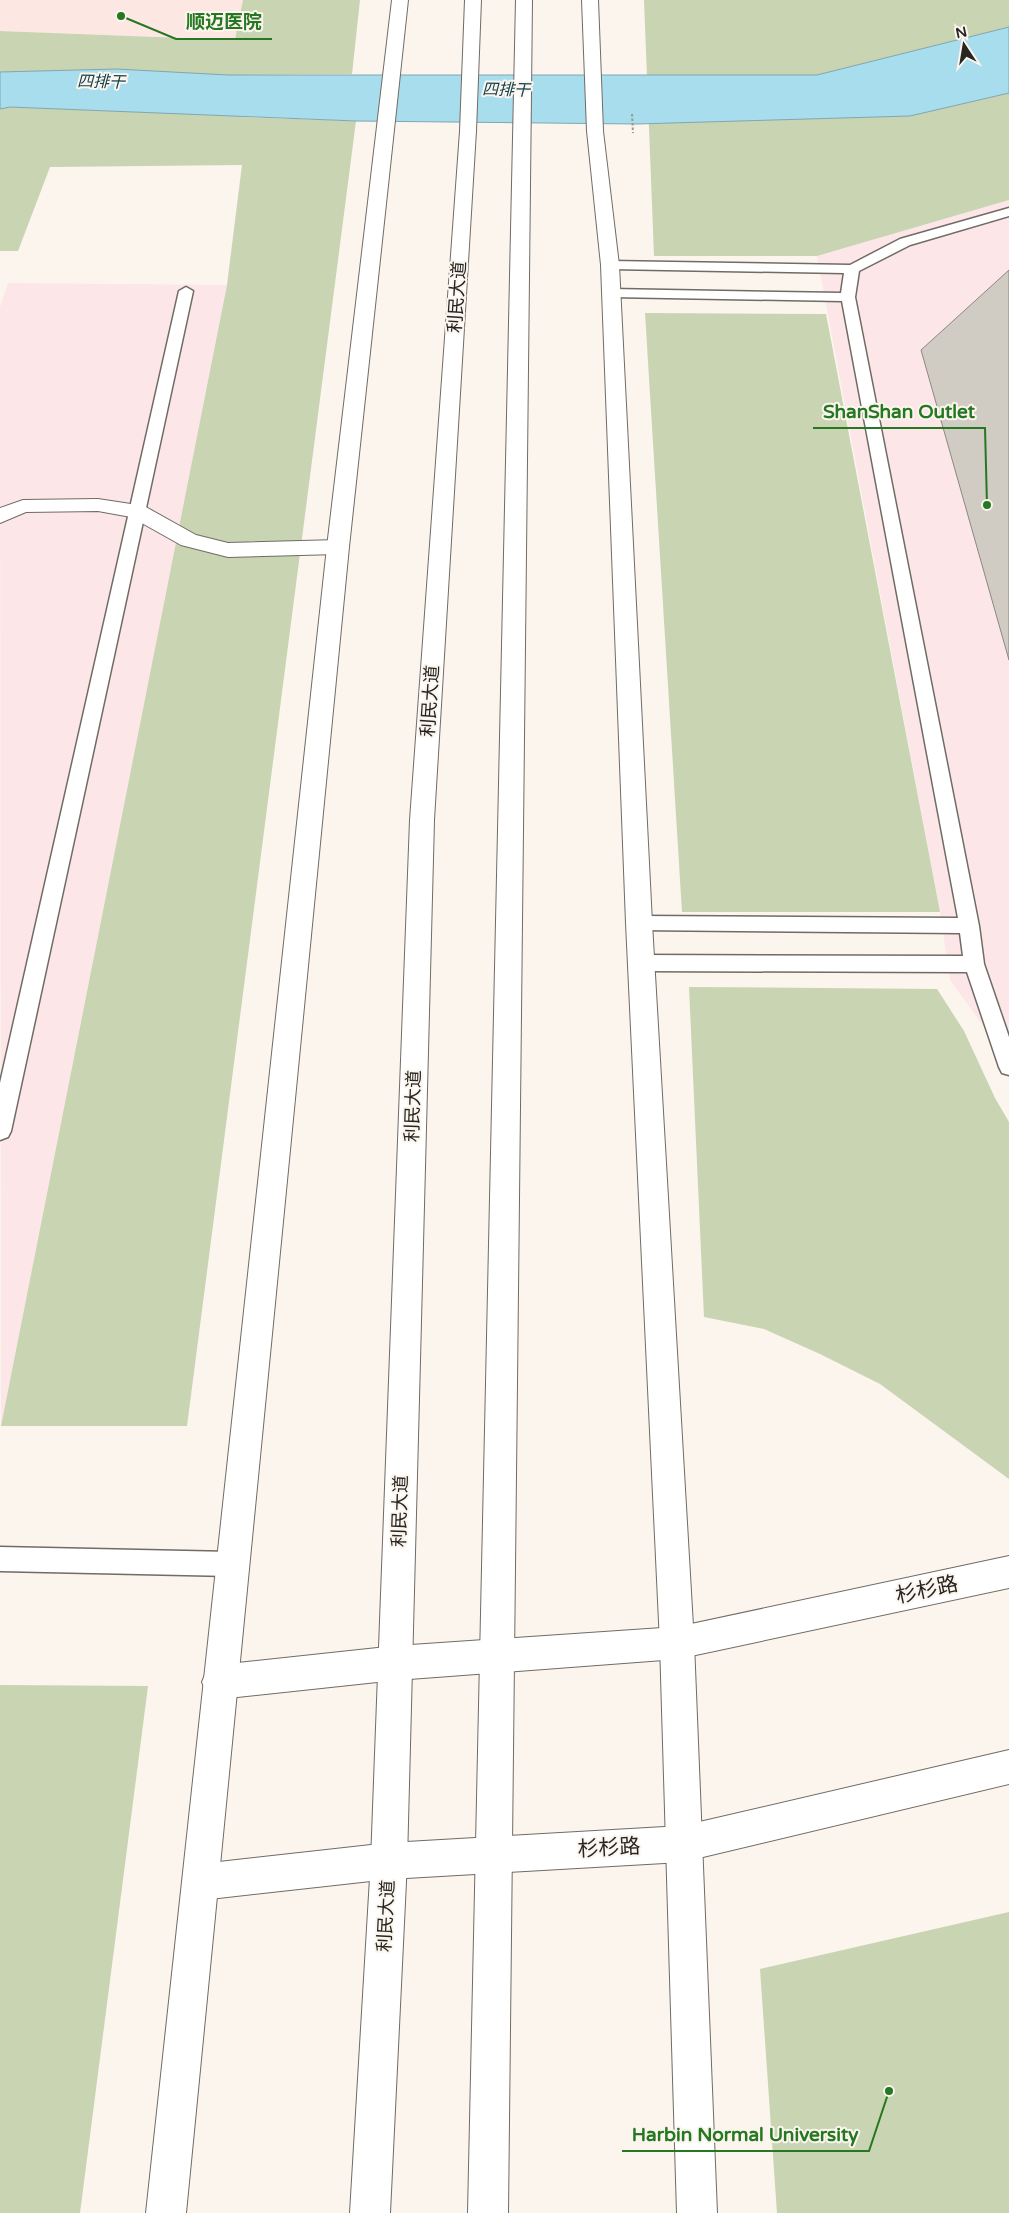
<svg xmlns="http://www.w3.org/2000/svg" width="1009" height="2213" font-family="'Varela Round','Noto Sans SC',sans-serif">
<rect width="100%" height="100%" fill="#fbf5ee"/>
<!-- commercial -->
<g fill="#fce6e7">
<polygon points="1009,200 1009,1061 950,980 940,912 817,256"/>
<polygon points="8,283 227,285 1,1426 0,307"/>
</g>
<!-- medical -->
<polygon fill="#fce7e2" points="0,0 244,0 236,40 0,31"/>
<!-- green -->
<g fill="#c8d4b2">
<polygon points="243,0 360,0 352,74 238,75 240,117 356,121 187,1426 1,1426 227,285 242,165 50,167 18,251 0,251 0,31 235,40"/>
<polygon points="644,0 1009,0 1009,200 817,256 654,256"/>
<polygon points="645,313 826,314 940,912 682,912"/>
<polygon points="689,987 937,989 964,1031 995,1098 1009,1122 1009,1479 880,1384 820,1354 764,1329 704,1317"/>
<polygon points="0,1685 148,1686 80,2213 0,2213"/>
<polygon points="1009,1912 1009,2213 777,2213 760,1969"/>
</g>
<!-- water -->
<polygon fill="#a8dded" stroke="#81a6b0" points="1009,27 1009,93 910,116 637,124 356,121 10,107 0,109 0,72 116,69 228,75 817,75"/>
<!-- building -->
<polygon fill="#d0cbc3" stroke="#8d8881" points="1009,270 1009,660 921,350"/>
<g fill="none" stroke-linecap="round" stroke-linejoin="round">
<defs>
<g id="service">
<polygon points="1009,208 1009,216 910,245 859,271 855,297 979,926 984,964 1009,1037 1009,1075 1002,1073 999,1067 967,972 641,971 634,968 631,963 634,958 641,955 963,956 960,933 639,930 632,928 629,923 632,918 639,916 958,918 842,301 611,297 604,293 611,289 841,293 844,273 610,269 603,265 610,261 850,265 900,239"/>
<polygon points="186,287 193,291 11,1131 8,1137 0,1140 0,1083 179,291"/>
<polygon points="0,1547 231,1552 240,1556 244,1564 240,1572 231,1576 0,1571"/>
</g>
<polygon id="minor" points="98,499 144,506 196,535 228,543 338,540 346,542 349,547 346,552 338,554 228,557 181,545 131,517 98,511 26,512 0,523 0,508 23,500"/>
<g id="primary">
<polygon points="1009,1556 1009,1588 677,1659 396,1680 219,1699 207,1694 202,1682 207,1670 219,1665 396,1646 677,1627"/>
<polygon points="1009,1750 1009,1784 682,1862 389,1879 201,1900 188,1895 183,1882 188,1869 201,1864 389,1843 682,1826"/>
</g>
<g id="trunk">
<polygon points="392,0 408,0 349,547 186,2213 146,2213 327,547"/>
<polygon points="465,0 481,0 476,131 434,820 407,1861 390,2213 350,2213 371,1861 410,820 460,131"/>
<polygon points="516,0 532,0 508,2213 468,2213"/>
<polygon points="582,0 598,0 603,131 619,265 652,923 694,1643 717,2213 677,2213 660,1643 626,923 601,265 587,131"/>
</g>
</defs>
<!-- service casing -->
<use href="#service" stroke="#706b65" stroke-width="3"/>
<!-- minor casing -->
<use href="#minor" stroke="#706b65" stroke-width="2"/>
<!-- primary casing -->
<use href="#primary" stroke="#706b65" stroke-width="2"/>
<!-- trunk casing -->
<use href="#trunk" stroke="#706b65" stroke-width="2"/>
<!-- path -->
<polyline stroke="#9b9792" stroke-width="2" stroke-dasharray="2.5 2" stroke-linecap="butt" points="632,114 633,133"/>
<!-- service -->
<use href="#service" fill="#fff" fill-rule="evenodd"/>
<!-- minor -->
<use href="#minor" fill="#fff" fill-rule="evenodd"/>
<!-- primary -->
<use href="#primary" fill="#fff" fill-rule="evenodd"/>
<!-- trunk -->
<use href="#trunk" fill="#fff" fill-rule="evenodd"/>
</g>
<g text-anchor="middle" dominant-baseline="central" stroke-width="4" stroke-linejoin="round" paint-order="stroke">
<!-- far-water labels -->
<g font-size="16" font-style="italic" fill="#14424e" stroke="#fbf5ee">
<text transform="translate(101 82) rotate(1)">四排干</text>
<text transform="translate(506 90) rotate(1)">四排干</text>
</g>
<!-- street labels -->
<g font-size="18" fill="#262522" stroke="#fbf5ee">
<text transform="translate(457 297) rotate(-86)">利民大道</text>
<text transform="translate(430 701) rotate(-86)">利民大道</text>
<text transform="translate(413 1106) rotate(-88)">利民大道</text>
<text transform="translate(400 1511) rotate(-88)">利民大道</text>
<text transform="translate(386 1916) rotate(-87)">利民大道</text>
</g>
<!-- near-street labels -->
<g font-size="21" fill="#262522" stroke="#fbf5ee">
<text transform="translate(927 1590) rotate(-12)">杉杉路</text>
<text transform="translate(609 1848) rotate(-3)">杉杉路</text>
</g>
</g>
<!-- callouts -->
<path fill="none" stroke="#257721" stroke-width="2" d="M121 16L176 39H272M987 505L985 428H813M889 2091L869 2151H622"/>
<g fill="#257721" stroke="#fbf5ee" stroke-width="2">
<circle cx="121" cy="16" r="5"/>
<circle cx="987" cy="505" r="5"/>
<circle cx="889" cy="2091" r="5"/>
</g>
<g font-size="19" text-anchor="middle" font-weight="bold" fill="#257721" stroke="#fbf5ee" stroke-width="4" stroke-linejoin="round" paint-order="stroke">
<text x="224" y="28">顺迈医院</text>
<text x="899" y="418">ShanShan Outlet</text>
<text x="745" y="2141">Harbin Normal University</text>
</g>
<!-- north arrow -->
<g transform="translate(964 45) rotate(348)" stroke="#fbf5ee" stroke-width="4" paint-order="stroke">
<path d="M0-4L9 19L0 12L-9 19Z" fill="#262522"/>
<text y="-8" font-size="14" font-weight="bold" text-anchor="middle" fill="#262522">N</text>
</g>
</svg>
